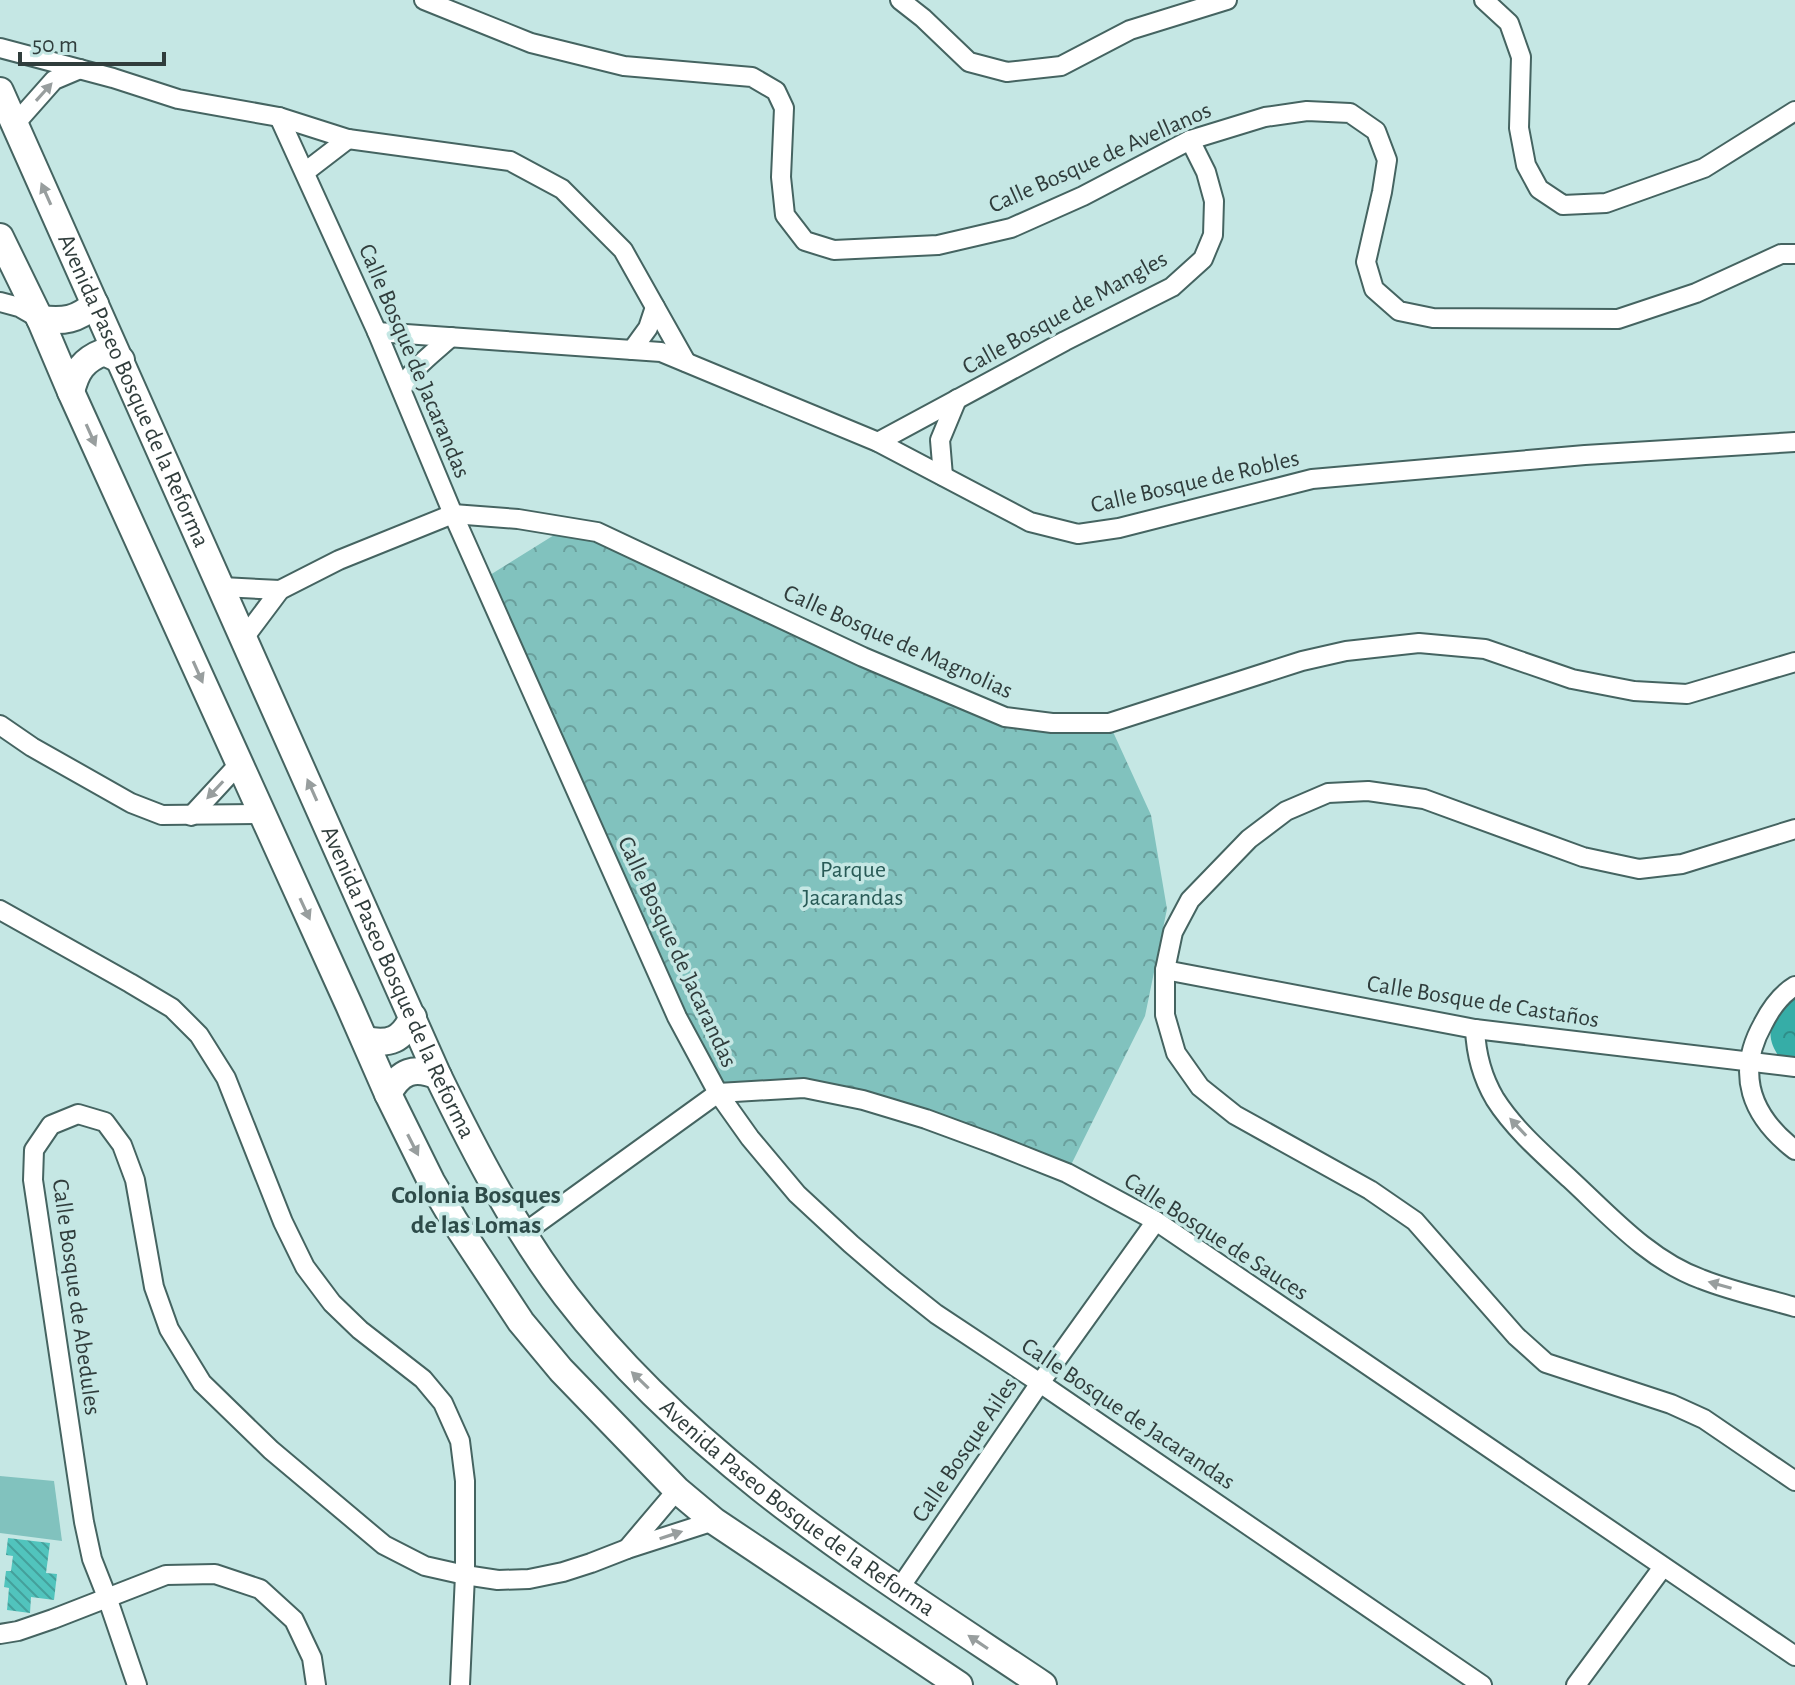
<svg xmlns="http://www.w3.org/2000/svg" width="1795" height="1685" font-family="'Alegreya Sans',sans-serif">
<defs>
<pattern id="forest-crowns" width="20" height="18" patternUnits="userSpaceOnUse" patternTransform="scale(2)"><rect width="20" height="18" fill="#36ada7"/><path d="M2 6a3 3 0 1 1 6 0M12 15a3 3 0 1 1 6 0" fill="none" stroke="#2e8e89"/></pattern>
<pattern id="park-crowns" width="20" height="18" patternUnits="userSpaceOnUse" patternTransform="scale(2)"><rect width="20" height="18" fill="#81c2be"/><path d="M2 6a3 3 0 1 1 6 0M12 15a3 3 0 1 1 6 0" fill="none" stroke="#6a9f9c"/></pattern>
<pattern id="building-back-hatch" width="6" height="6" patternUnits="userSpaceOnUse" patternTransform="scale(2)"><rect width="6" height="6" fill="#51c4bd"/><path d="M-1 5l2 2M0 0l6 6M5-1l2 2" fill="none" stroke="#44a09b"/></pattern>
</defs>
<rect width="100%" height="100%" fill="#c5e7e4"/>
<!-- grass -->
<polygon fill="#81c2be" points="0,1476 54,1481 62,1541 0,1533"/>
<!-- forest -->
<path fill="url(#forest-crowns)" d="M 1795,992 L 1795,1060 L 1780,1058 C 1759,1029 1777,1015 1795,992 Z"/>
<!-- park -->
<polygon fill="url(#park-crowns)" points="567,527 1005,717 1109,723 1151,815 1167,909 1145,1016 1067,1173 855,1098 718,1093 482,580"/>
<!-- building -->
<polygon fill="url(#building-back-hatch)" points="8,1538 50,1543 46,1573 57,1574 54,1600 31,1597 30,1613 7,1610 9,1588 4,1587 6,1571 11,1571 13,1556 6,1555"/>
<g fill="none" stroke-linecap="round" stroke-linejoin="round">
<defs>
<g id="street">
<polyline points="424,0 531,43 624,66 752,77 776,91 784,108 781,177 785,215 805,241 834,250 938,245 1011,228 1083,196 1190,140 1265,117 1307,111 1350,113 1376,131 1387,160 1382,192 1366,262 1374,289 1399,311 1433,318 1618,319 1696,293 1781,254 1795,254"/>
<polyline points="900,0 923,18 969,62 1007,72 1061,66 1130,30 1227,0"/>
<polyline points="1484,0 1509,23 1521,57 1519,128 1526,165 1539,189 1563,205 1606,203 1704,168 1795,111"/>
<polyline points="0,48 113,78 178,99 279,117 348,139 510,161 562,189 623,250 686,362"/>
<polyline points="279,117 377,332 453,514 677,1017 718,1093 750,1138 797,1194 851,1244 892,1279 936,1314 1040,1383 1482,1685"/>
<polyline points="15,124 54,80 80,69"/>
<polyline points="305,172 348,139"/>
<polyline points="0,302 19,307 40,319"/>
<polyline points="377,332 661,352 878,442 1030,522 1078,534 1119,528 1312,479 1585,455 1795,442"/>
<polyline points="632,350 648,328 655,307"/>
<path d="M 402,390 C 407,372 437,350 451,337"/>
<polyline points="878,442 1065,341 1172,287 1203,259 1213,235 1214,201 1206,172 1190,140"/>
<polyline points="943,476 940,440 957,399"/>
<polyline points="222,587 280,590"/>
<polyline points="244,638 280,590 339,560 453,514 518,519 597,532 863,657 1005,717 1052,723 1109,723 1302,661 1346,651 1419,643 1485,649 1572,679 1634,691 1687,694 1795,662"/>
<polyline points="0,725 32,747 131,803 162,815 262,814"/>
<polyline points="191,816 239,764"/>
<polyline points="1795,829 1682,864 1639,869 1583,857 1424,799 1368,791 1328,793 1286,811 1249,839 1190,900 1173,932 1165,970 1165,1015 1176,1053 1200,1087 1235,1115 1370,1190 1415,1221 1516,1336 1546,1363 1671,1404 1704,1419 1795,1481"/>
<polyline points="0,910 130,983 172,1008 199,1035 226,1078 283,1222 305,1267 332,1303 360,1330 423,1379 443,1403 460,1441 465,1481 465,1575 460,1685"/>
<polyline points="1165,970 1475,1029 1795,1067"/>
<path d="M 1795,986 C 1780,995 1771,1008 1763,1024 C 1735,1074 1751,1116 1795,1150"/>
<path d="M 1475,1029 C 1476,1054 1482,1077 1495,1099 C 1514,1129 1544,1155 1570,1179 C 1610,1216 1649,1260 1701,1279 C 1731,1291 1764,1298 1795,1307"/>
<polyline points="524,1233 718,1093 804,1088 863,1100 926,1119 994,1144 1067,1173 1156,1221 1795,1656"/>
<polyline points="627,1549 677,1490"/>
<polyline points="899,1589 1040,1383 1156,1221"/>
<polyline points="0,1634 18,1631 53,1619 166,1575 215,1574 260,1589 294,1620 312,1658 316,1685"/>
<polyline points="137,1685 107,1597 92,1559 84,1522 33,1180 34,1150 51,1125 78,1114 105,1122 122,1145 135,1180 154,1287 169,1329 202,1383 271,1450 384,1545 425,1566 465,1575 498,1580 529,1579 563,1572 591,1563 627,1549 714,1521"/>
<polyline points="1576,1685 1663,1567"/>
</g>
<g id="secondary">
<path id="s1" d="M 0,91 L 438,1076 C 475,1152 515,1229 566,1296 C 692,1460 873,1571 1043,1685"/>
<polyline points="0,237 40,319 71,392 349,1005 388,1094 431,1181 455,1222 521,1322 561,1370 677,1490 714,1521 959,1685"/>
<path d="M 40,319 C 64,322 77,320 95,304"/>
<path d="M 71,392 C 76,371 83,360 104,352 L 121,360"/>
<path d="M 365,1040 C 390,1045 402,1040 413,1017"/>
<path d="M 388,1094 C 400,1071 414,1066 438,1076"/>
</g>
</defs>
<!-- street casing -->
<use href="#street" stroke="#456461" stroke-width="22"/>
<!-- secondary casing -->
<use href="#secondary" stroke="#456461" stroke-width="30"/>
<!-- street -->
<use href="#street" stroke="#fff" stroke-width="18"/>
<!-- secondary -->
<use href="#secondary" stroke="#fff" stroke-width="26"/>
</g>
<!-- one-way arrows -->
<defs><path id="oneway-solid" d="M-6-.8H1V-3.2L6.5 0L1 3.2V.8H-6Z" transform="scale(2)"/></defs>
<g fill="#989e9e">
<use href="#oneway-solid" transform="translate(44 92) rotate(-48)"/>
<use href="#oneway-solid" transform="translate(46 194) rotate(-114)"/>
<use href="#oneway-solid" transform="translate(91 435) rotate(66)"/>
<use href="#oneway-solid" transform="translate(198 672) rotate(66)"/>
<use href="#oneway-solid" transform="translate(215 790) rotate(133)"/>
<use href="#oneway-solid" transform="translate(312 790) rotate(-114)"/>
<use href="#oneway-solid" transform="translate(305 909) rotate(65)"/>
<use href="#oneway-solid" transform="translate(1518 1127) rotate(-133)"/>
<use href="#oneway-solid" transform="translate(413 1145) rotate(63)"/>
<use href="#oneway-solid" transform="translate(1720 1285) rotate(-164)"/>
<use href="#oneway-solid" transform="translate(640 1380) rotate(-136)"/>
<use href="#oneway-solid" transform="translate(671 1535) rotate(-18)"/>
<use href="#oneway-solid" transform="translate(978 1642) rotate(-146)"/>
</g>
<g text-anchor="middle" dominant-baseline="central" stroke-width="7" stroke-linejoin="round" paint-order="stroke">
<!-- street labels -->
<g font-size="24" fill="#303d3c" stroke="#c5e7e4">
<text transform="translate(1100 158) rotate(-24)">Calle Bosque de Avellanos</text>
<text transform="translate(1065 313) rotate(-29)">Calle Bosque de Mangles</text>
<text transform="translate(414 361) rotate(67)">Calle Bosque de Jacarandas</text>
<text stroke="none"><textPath href="#s1" startOffset="328">Avenida Paseo Bosque de la Reforma</textPath></text>
<text transform="translate(1195 482) rotate(-13)">Calle Bosque de Robles</text>
<text transform="translate(898 642) rotate(24)">Calle Bosque de Magnolias</text>
<text transform="translate(677 952) rotate(65)">Calle Bosque de Jacarandas</text>
<text stroke="none"><textPath href="#s1" startOffset="976">Avenida Paseo Bosque de la Reforma</textPath></text>
<text transform="translate(1483 1002) rotate(9)">Calle Bosque de Castaños</text>
<text transform="translate(1216 1237) rotate(33)">Calle Bosque de Sauces</text>
<text transform="translate(76 1297) rotate(82)">Calle Bosque de Abedules</text>
<text transform="translate(1128 1414) rotate(34)">Calle Bosque de Jacarandas</text>
<text transform="translate(965 1450) rotate(-56)">Calle Bosque Ailes</text>
<text stroke="none"><textPath href="#s1" startOffset="1648">Avenida Paseo Bosque de la Reforma</textPath></text>
</g>
<!-- park labels -->
<g font-size="24" fill="#285a56" stroke="#c5e7e4">
<text x="853" y="870">Parque<tspan x="853" dy="28">Jacarandas</tspan></text>
</g>
<!-- neighbourhood labels -->
<g font-size="26" font-weight="bold" fill="#2d4b49" stroke="#c5e7e4">
<text x="476" y="1195">Colonia Bosques<tspan x="476" dy="30">de las Lomas</tspan></text>
</g>
</g>
<!-- scale -->
<path d="M20 52v12h144v-12" fill="none" stroke="#303d3c" stroke-width="4"/>
<text x="32" y="52" font-size="24" fill="#303d3c" stroke="#c5e7e4" stroke-width="6" paint-order="stroke">50 m</text>
</svg>
